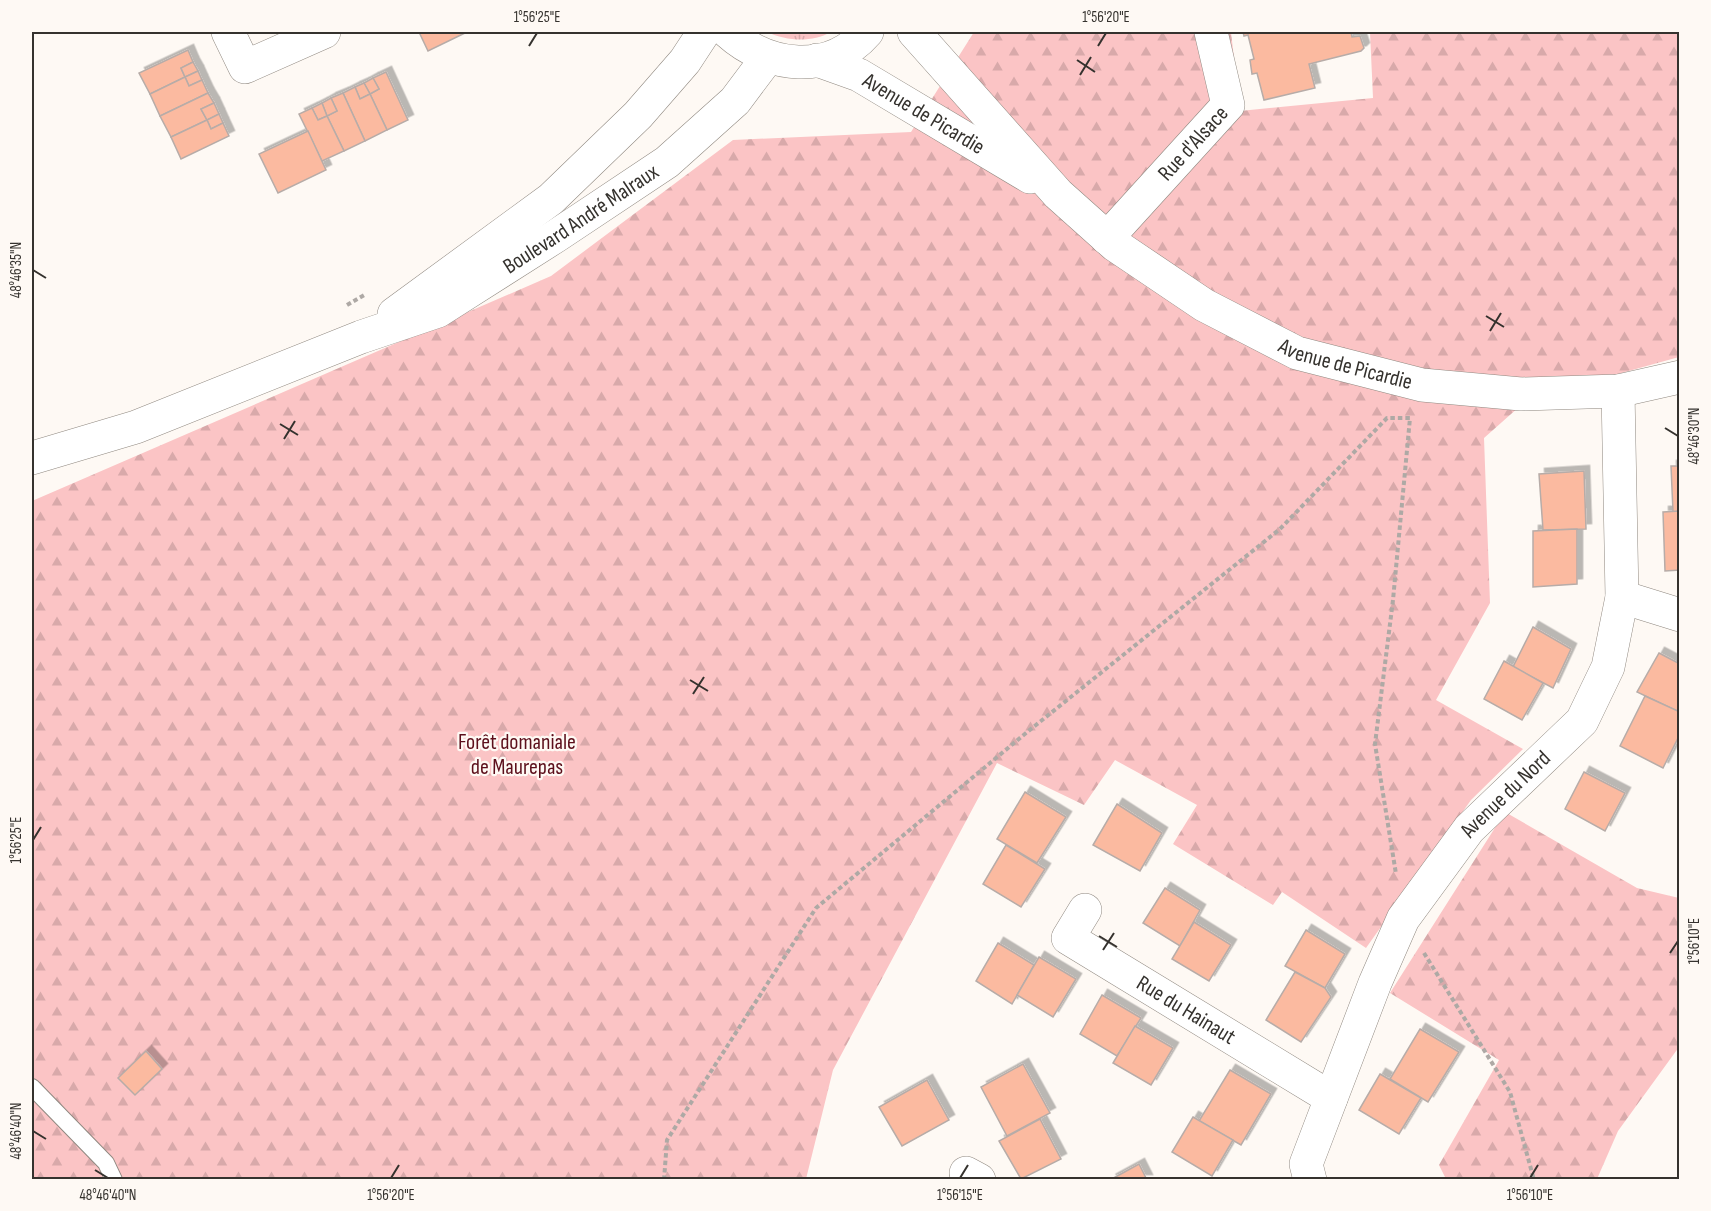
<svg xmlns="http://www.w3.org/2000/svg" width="1711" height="1211" font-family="'Sofia Sans Condensed',sans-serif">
<defs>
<pattern id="grass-tufts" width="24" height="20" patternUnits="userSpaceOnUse" patternTransform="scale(1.5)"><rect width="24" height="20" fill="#fbc4c5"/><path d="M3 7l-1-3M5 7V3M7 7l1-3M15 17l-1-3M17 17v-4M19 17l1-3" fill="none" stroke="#d8a9aa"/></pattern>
<pattern id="forest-firs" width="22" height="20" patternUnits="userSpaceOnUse" patternTransform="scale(1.5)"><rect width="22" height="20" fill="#fbc4c5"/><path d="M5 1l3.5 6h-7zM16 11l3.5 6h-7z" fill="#d8a9aa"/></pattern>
<filter id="shadow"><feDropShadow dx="5.5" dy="-5.5" stdDeviation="0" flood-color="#0004"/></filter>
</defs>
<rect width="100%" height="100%" fill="#fef9f4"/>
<!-- grass -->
<path fill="url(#grass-tufts)" d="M 767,32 L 831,32 C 811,43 787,41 767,32 Z"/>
<!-- forest -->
<g fill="url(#forest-firs)">
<polygon points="974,32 1231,32 1240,111 1373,98 1370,32 1679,32 1679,357 1528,399 1484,438 1490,603 1436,700 1523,749 1471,800 1366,948 1282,892 1273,905 1173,844 1197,805 1115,760 1084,805 997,763 833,1070 806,1179 32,1179 32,501 551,276 733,140 911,132"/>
<polygon points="1505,812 1637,888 1679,898 1679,1047 1618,1131 1597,1179 1446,1179 1439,1165 1499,1060 1390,993"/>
</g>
<!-- building -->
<g fill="#fbbaa0" stroke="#b7aca8" stroke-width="1.5" filter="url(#shadow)">
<polygon points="419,32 467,32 428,51"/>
<polygon points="1243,32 1351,32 1352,37 1360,36 1364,48 1361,51 1309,64 1315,88 1264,100 1257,73 1252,74 1250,60 1254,59 1248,35 1244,36"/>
<polygon points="188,50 193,62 181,68 185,77 150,94 139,73"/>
<polygon points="193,62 198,71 185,77 181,68"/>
<polygon points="198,71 202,80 189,86 185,77"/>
<polygon points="386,72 408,120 387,130 370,94 379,89 373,78"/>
<polygon points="185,77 189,86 202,80 208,93 160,116 150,94"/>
<polygon points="373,78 379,89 370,94 364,83"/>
<polygon points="364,83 370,94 360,99 355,87"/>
<polygon points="355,87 360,99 370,94 387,130 365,141 343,93"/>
<polygon points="208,93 214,103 201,109 207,120 171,137 160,116"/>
<polygon points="343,93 365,141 344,151 327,116 337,111 331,98"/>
<polygon points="331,98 337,111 327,116 322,103"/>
<polygon points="214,103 219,114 207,120 201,109"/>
<polygon points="322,103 327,116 318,120 312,108"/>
<polygon points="312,108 318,120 327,116 344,151 322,161 299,114"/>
<polygon points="219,114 223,123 211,129 207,120"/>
<polygon points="207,120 211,129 223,123 229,136 181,159 171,137"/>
<polygon points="308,131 326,170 278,193 259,154"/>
<polygon points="1671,466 1680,466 1680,511 1673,512"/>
<polygon points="1584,471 1586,529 1543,530 1539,474"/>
<polygon points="1680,511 1680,570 1665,571 1663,512"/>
<polygon points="1577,529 1577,584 1533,587 1533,531"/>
<polygon points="1533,627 1571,649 1553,688 1513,667"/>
<polygon points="1659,653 1680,664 1679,712 1637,692"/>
<polygon points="1504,661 1543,683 1522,720 1484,699"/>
<polygon points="1645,696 1680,712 1680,734 1663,768 1620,746"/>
<polygon points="1584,772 1625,793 1605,831 1565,809"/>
<polygon points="1025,792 1066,817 1037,863 997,839"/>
<polygon points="1117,804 1162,833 1140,871 1093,845"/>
<polygon points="1006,845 1045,869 1021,907 983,884"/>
<polygon points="1165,888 1200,910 1180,946 1143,923"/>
<polygon points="1194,922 1231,945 1209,981 1172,959"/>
<polygon points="1306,930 1345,954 1325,988 1285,966"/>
<polygon points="998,943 1034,965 1012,1004 976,981"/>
<polygon points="1039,957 1076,979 1053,1017 1017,995"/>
<polygon points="1295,972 1325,988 1331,997 1301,1042 1266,1020"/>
<polygon points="1102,995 1141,1018 1117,1056 1080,1034"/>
<polygon points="1135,1026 1173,1048 1151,1085 1113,1063"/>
<polygon points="1420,1029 1459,1052 1428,1102 1390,1079"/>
<polygon points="146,1051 162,1069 135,1095 118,1078"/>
<polygon points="1023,1064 1050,1113 1007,1136 981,1087"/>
<polygon points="1230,1070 1271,1094 1241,1145 1199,1121"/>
<polygon points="1380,1074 1421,1098 1399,1134 1359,1110"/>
<polygon points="927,1080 949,1120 902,1146 879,1107"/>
<polygon points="1193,1117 1233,1140 1212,1176 1172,1152"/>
<polygon points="1040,1119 1061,1159 1021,1179 999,1141"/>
<polygon points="1139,1164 1147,1180 1110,1180"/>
</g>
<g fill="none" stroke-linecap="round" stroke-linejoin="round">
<defs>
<polyline id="service" points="32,1087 106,1163 114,1180"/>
<g id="minor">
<polyline points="228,32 245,67 324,32"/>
<path id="s1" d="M 914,32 L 1058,194 L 1115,245 L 1204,305 L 1297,353 L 1422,385 L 1521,394 L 1618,391 L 1680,377"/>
<path id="s2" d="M 817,60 L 859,75 L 1030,177"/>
<path id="s3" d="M 1107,238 L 1228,105 L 1211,32"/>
<polyline points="1622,597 1680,615"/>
<path id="s4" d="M 1085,910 L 1068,938 L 1331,1098"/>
<polyline points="966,1173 979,1180"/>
<path id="s5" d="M 1310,1180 L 1306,1164 L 1375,983 L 1403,919 L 1469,829 L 1582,721 L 1608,667 L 1622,597 L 1618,391"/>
</g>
<g id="tertiary">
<path d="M 728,32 C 768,68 829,76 867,32"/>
<polyline points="394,314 551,199 638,115 685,61 704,32"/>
<path id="s6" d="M 32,458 L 136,427 L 361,337 L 438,311 L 556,236 L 667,162 L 735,101 L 768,57"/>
</g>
</defs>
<!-- service casing -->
<use href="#service" stroke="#908981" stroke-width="18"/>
<!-- minor casing -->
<use href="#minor" stroke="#908981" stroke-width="34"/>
<!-- tertiary casing -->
<use href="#tertiary" stroke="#908981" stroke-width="34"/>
<!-- path -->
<g stroke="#aea9a5" stroke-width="4" stroke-dasharray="4.5 3" stroke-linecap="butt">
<polyline points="347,305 366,294"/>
<polyline points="1424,953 1510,1092 1534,1180"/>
<polyline points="664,1180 667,1140 816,908 1026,733 1280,529 1387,418 1410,418 1393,600 1375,744 1396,874"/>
</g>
<!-- service -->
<use href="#service" stroke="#fff" stroke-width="16"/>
<!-- minor -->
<use href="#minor" stroke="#fff" stroke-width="33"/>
<!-- tertiary -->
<use href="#tertiary" stroke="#fff" stroke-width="33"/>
</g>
<!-- ticks -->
<path fill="none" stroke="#35322e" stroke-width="2" d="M 529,46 L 537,33M 1098,46 L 1106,33M 1077,60 L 1095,72M 1080,75 L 1091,57M 33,270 L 46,278M 1486,316 L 1504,327M 1490,331 L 1501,313M 280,424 L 298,435M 1665,428 L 1678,436M 284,439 L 295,421M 690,680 L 708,691M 693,694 L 704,677M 33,840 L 41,827M 1099,936 L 1117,947M 1103,950 L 1114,933M 1670,953 L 1678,941M 33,1131 L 46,1139M 95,1170 L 108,1178M 391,1178 L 399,1165M 960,1178 L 968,1165M 1530,1178 L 1538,1165"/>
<g text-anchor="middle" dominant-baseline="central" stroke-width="4.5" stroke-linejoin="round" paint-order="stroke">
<!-- street labels -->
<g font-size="22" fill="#35322e" stroke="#fef9f4">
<text stroke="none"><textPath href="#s2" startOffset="120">Avenue de Picardie</textPath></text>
<text stroke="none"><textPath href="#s3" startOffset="128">Rue d'Alsace</textPath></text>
<text stroke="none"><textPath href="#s6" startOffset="602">Boulevard André Malraux</textPath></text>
<text stroke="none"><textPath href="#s1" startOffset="555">Avenue de Picardie</textPath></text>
<text stroke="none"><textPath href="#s5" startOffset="442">Avenue du Nord</textPath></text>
<text stroke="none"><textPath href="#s4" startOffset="171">Rue du Hainaut</textPath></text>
</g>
<!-- park labels -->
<g font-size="22" fill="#5c0f1b" stroke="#fef9f4">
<text x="517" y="742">Forêt domaniale<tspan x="517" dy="25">de Maurepas</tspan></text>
</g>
</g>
<!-- border -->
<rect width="1711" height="1211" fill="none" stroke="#fef9f4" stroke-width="66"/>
<rect x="33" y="33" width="1645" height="1145" fill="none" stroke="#35322e" stroke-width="2"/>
<g font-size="15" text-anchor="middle" fill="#35322e">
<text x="537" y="22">1°56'25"E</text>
<text x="1106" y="22">1°56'20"E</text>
<text transform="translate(16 270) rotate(-90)" y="5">48°46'35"N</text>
<text transform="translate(1694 436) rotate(-90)" y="5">48°46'30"N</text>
<text transform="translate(16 840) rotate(-90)" y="5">1°56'25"E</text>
<text transform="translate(1694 941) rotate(-90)" y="5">1°56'10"E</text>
<text transform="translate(16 1131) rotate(-90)" y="5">48°46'40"N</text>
<text x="108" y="1200">48°46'40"N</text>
<text x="391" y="1200">1°56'20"E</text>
<text x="960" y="1200">1°56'15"E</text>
<text x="1530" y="1200">1°56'10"E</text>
</g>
</svg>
